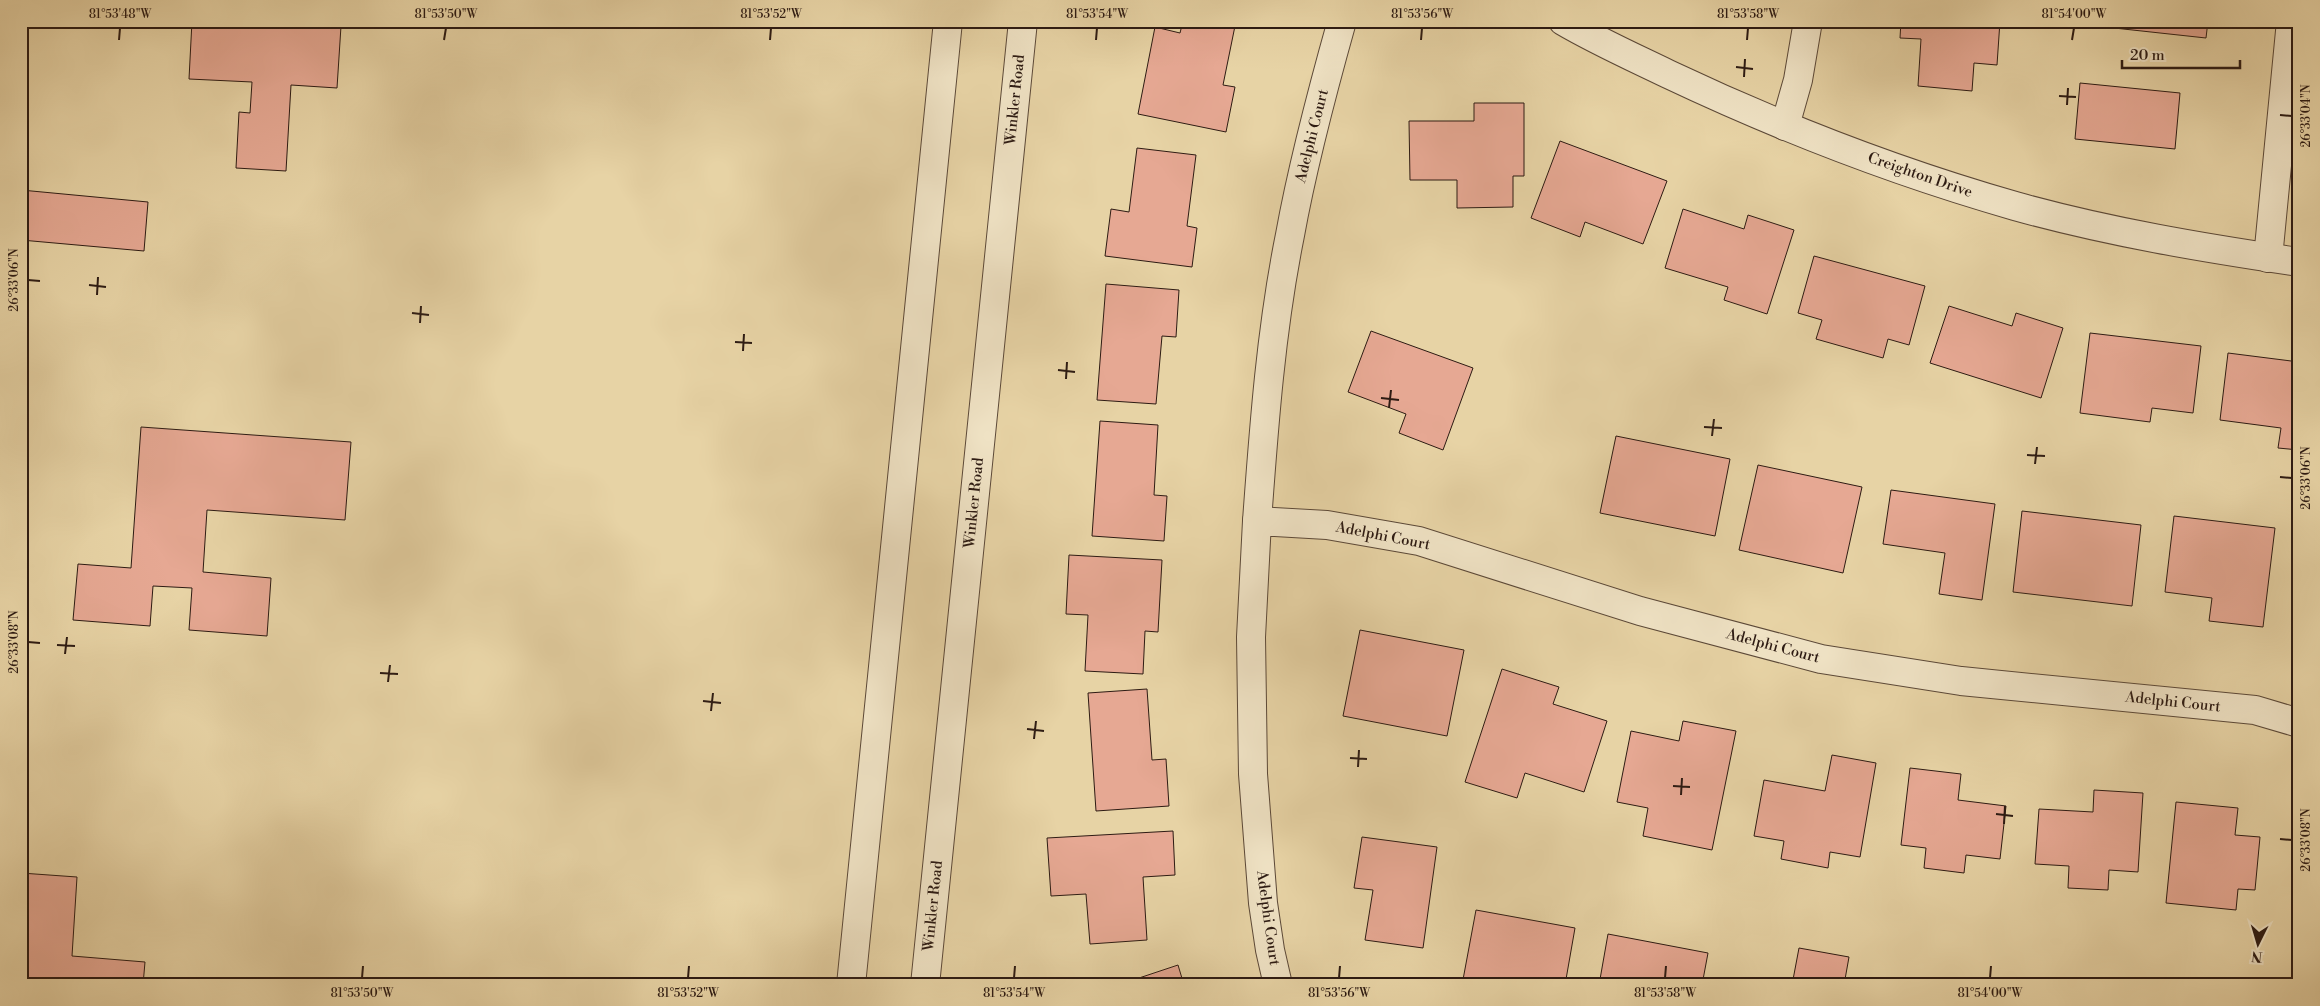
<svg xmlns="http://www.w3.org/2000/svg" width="2320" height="1006" font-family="'Libre Bodoni',serif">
<rect width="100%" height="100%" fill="#e7d3a5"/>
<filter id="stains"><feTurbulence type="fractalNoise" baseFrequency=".004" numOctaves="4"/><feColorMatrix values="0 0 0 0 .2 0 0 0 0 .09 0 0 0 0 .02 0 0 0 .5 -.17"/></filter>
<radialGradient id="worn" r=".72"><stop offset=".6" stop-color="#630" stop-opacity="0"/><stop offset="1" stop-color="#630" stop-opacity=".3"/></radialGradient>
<!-- building -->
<g fill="#e6a893" stroke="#2d1b13">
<polygon points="192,21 315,21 314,24 341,26 337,88 291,85 286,171 236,168 239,112 250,113 252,82 189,79"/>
<polygon points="1183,21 1236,21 1223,85 1235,87 1226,132 1138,114 1155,27 1180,33"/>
<polygon points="1901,21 2000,21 1997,65 1974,63 1972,91 1918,86 1921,39 1900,38"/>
<polygon points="2105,21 2208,21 2206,38 2105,27"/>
<polygon points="2080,83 2180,93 2175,149 2075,139"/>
<polygon points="1474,103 1524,103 1524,176 1513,176 1513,207 1457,208 1457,180 1410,180 1409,121 1474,121"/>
<polygon points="1560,141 1667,181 1643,244 1585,222 1580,237 1531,218"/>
<polygon points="1137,148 1196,155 1187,226 1197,228 1192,267 1105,256 1111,209 1129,212"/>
<polygon points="21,190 148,202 144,251 21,240"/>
<polygon points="1683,209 1744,229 1748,215 1794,230 1767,314 1724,300 1728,287 1665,268"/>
<polygon points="1814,256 1925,286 1909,345 1888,339 1883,358 1816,339 1822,320 1798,313"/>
<polygon points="1106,284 1179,290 1176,337 1162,336 1156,404 1097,400"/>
<polygon points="1949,306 2012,326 2016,313 2063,328 2041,398 1930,363"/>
<polygon points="1371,331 1473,368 1443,450 1399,433 1406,414 1348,392"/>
<polygon points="2090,333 2201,346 2193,413 2152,408 2150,422 2080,413"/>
<polygon points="2228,353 2299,362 2299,450 2278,448 2281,428 2220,420"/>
<polygon points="1100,421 1158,425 1154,495 1167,496 1164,541 1092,536"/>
<polygon points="141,427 351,442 345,520 207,510 203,572 271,578 267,636 189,630 192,588 153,586 150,626 73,620 78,564 131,568"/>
<polygon points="1616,436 1730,459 1715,536 1600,513"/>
<polygon points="1758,465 1862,487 1843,573 1739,550"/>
<polygon points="1891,490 1995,504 1982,600 1939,594 1945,553 1883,544"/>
<polygon points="2022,511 2141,525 2132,606 2013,592"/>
<polygon points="2174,516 2275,528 2263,627 2209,621 2212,598 2165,592"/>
<polygon points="1069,555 1162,560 1158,632 1145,631 1143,674 1085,671 1088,615 1066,614"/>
<polygon points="1360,630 1464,650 1447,736 1343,716"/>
<polygon points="1502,669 1559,687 1553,704 1607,721 1584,792 1525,773 1517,798 1465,782"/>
<polygon points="1147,689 1152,760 1166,759 1169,806 1096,811 1088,693"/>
<polygon points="1683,721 1736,731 1712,850 1643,836 1648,808 1617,802 1631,731 1679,741"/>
<polygon points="1832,755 1876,763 1860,857 1830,852 1828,868 1781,859 1784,841 1754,836 1764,780 1825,791"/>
<polygon points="1910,768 1961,774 1958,800 2006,806 2000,859 1966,855 1964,873 1924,868 1926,848 1901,845"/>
<polygon points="2094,790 2143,793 2138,872 2109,870 2108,890 2068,888 2069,866 2035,864 2039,809 2093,812"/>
<polygon points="2176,802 2238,808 2235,835 2260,837 2255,890 2238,889 2236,910 2166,903"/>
<polygon points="1173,831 1175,875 1143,877 1147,940 1090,944 1086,894 1051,896 1047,838"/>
<polygon points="1362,837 1437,847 1423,948 1365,940 1373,890 1354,888"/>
<polygon points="21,873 77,877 72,956 145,962 143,985 21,985"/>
<polygon points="1476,910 1575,928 1565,985 1462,985"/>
<polygon points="1608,934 1708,953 1702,985 1599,985"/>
<polygon points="1799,948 1849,957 1844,985 1792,985"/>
<polygon points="1178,965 1184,985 1121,985 1121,984"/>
</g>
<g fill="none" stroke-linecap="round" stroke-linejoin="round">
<defs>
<g id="minor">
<path d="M 1563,21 C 1597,41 1633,57 1668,74 C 1780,127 1896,172 2015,206 C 2108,232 2204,248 2299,262"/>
<polyline points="1785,126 1798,80 1808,21"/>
<polyline points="2268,258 2291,21"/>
<path d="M 1257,521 C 1264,425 1271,329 1290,235 C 1303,163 1322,92 1342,21"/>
<polyline points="851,985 948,21"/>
<polyline points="925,985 1023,21"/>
<polyline points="1278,985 1270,950 1263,903 1253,774 1251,637 1257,521 1327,525 1419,541 1640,611 1821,659 1961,681 2255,710 2299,723"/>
</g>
</defs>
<!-- minor casing -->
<use href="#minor" stroke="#5c4938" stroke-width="30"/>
<!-- minor -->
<use href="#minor" stroke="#efe2c4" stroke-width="28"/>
</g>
<!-- ticks -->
<path fill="none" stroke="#2d1b13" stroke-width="2" d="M 119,40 L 120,28M 444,40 L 446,28M 770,40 L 771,28M 1096,40 L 1097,28M 1421,40 L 1422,28M 1747,40 L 1748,28M 2072,40 L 2074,28M 1736,67 L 1753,69M 1744,77 L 1745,59M 2059,96 L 2076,97M 2067,105 L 2068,88M 2280,115 L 2292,116M 28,280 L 40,281M 89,285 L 106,287M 97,295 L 98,277M 412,313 L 429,315M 420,323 L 421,306M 735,342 L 752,343M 743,351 L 744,334M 1058,370 L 1075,372M 1066,379 L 1067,362M 1381,398 L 1399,400M 1389,408 L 1391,390M 1704,427 L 1722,428M 1712,436 L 1714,419M 2027,455 L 2045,456M 2035,464 L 2037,447M 2280,477 L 2292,478M 28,642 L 40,643M 57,645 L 75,646M 65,654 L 67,637M 380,673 L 398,674M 388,682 L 390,665M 703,701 L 721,703M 711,711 L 713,693M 1027,729 L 1044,731M 1034,739 L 1036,721M 1350,758 L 1367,759M 1358,767 L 1359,750M 1673,786 L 1690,787M 1681,795 L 1682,778M 1996,814 L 2013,816M 2004,824 L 2005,806M 2280,839 L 2292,840M 362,978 L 363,966M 688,978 L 689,966M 1014,978 L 1015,966M 1339,978 L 1340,966M 1665,978 L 1666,966M 1990,978 L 1991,966"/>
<g text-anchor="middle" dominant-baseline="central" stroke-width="5" stroke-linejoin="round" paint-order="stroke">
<!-- street labels -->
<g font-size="15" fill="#2d1b13" stroke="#efe2c4">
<text transform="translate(1015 100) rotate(-84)">Winkler Road</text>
<text transform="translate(1312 136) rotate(-76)">Adelphi Court</text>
<text transform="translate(1920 175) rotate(19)">Creighton Drive</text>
<text transform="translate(974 503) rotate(-84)">Winkler Road</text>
<text transform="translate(1383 536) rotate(11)">Adelphi Court</text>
<text transform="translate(1773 646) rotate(15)">Adelphi Court</text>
<text transform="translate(2173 702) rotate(6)">Adelphi Court</text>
<text transform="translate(933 906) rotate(-84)">Winkler Road</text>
<text transform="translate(1268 918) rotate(82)">Adelphi Court</text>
</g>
</g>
<!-- margin -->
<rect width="2320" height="1006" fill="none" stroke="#e7d3a5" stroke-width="55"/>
<!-- north arrow -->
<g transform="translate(2258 944) rotate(185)" stroke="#efe2c4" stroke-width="4" paint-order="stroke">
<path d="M0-4L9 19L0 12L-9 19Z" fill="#2d1b13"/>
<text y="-8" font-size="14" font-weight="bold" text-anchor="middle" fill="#2d1b13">N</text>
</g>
<!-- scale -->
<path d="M2122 60v8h118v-8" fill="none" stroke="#2d1b13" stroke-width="2.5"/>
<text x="2130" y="60" font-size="15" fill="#2d1b13" stroke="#efe2c4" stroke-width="4" paint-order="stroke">20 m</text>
<rect x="28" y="28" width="2264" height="950" fill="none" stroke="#2d1b13" stroke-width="2"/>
<g font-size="12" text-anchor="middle" fill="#2d1b13">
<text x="120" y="18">81°53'48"W</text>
<text x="446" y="18">81°53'50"W</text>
<text x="771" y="18">81°53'52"W</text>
<text x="1097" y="18">81°53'54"W</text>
<text x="1422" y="18">81°53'56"W</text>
<text x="1748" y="18">81°53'58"W</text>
<text x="2074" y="18">81°54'00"W</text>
<text transform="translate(2306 116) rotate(-90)" y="4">26°33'04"N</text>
<text transform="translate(14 280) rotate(-90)" y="4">26°33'06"N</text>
<text transform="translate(2306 478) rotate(-90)" y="4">26°33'06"N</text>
<text transform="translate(14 642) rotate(-90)" y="4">26°33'08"N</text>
<text transform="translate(2306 840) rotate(-90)" y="4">26°33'08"N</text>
<text x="362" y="997">81°53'50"W</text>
<text x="688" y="997">81°53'52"W</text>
<text x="1014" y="997">81°53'54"W</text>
<text x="1339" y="997">81°53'56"W</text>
<text x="1665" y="997">81°53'58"W</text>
<text x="1990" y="997">81°54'00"W</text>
</g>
<rect width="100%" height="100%" filter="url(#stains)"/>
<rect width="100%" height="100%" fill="url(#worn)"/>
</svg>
